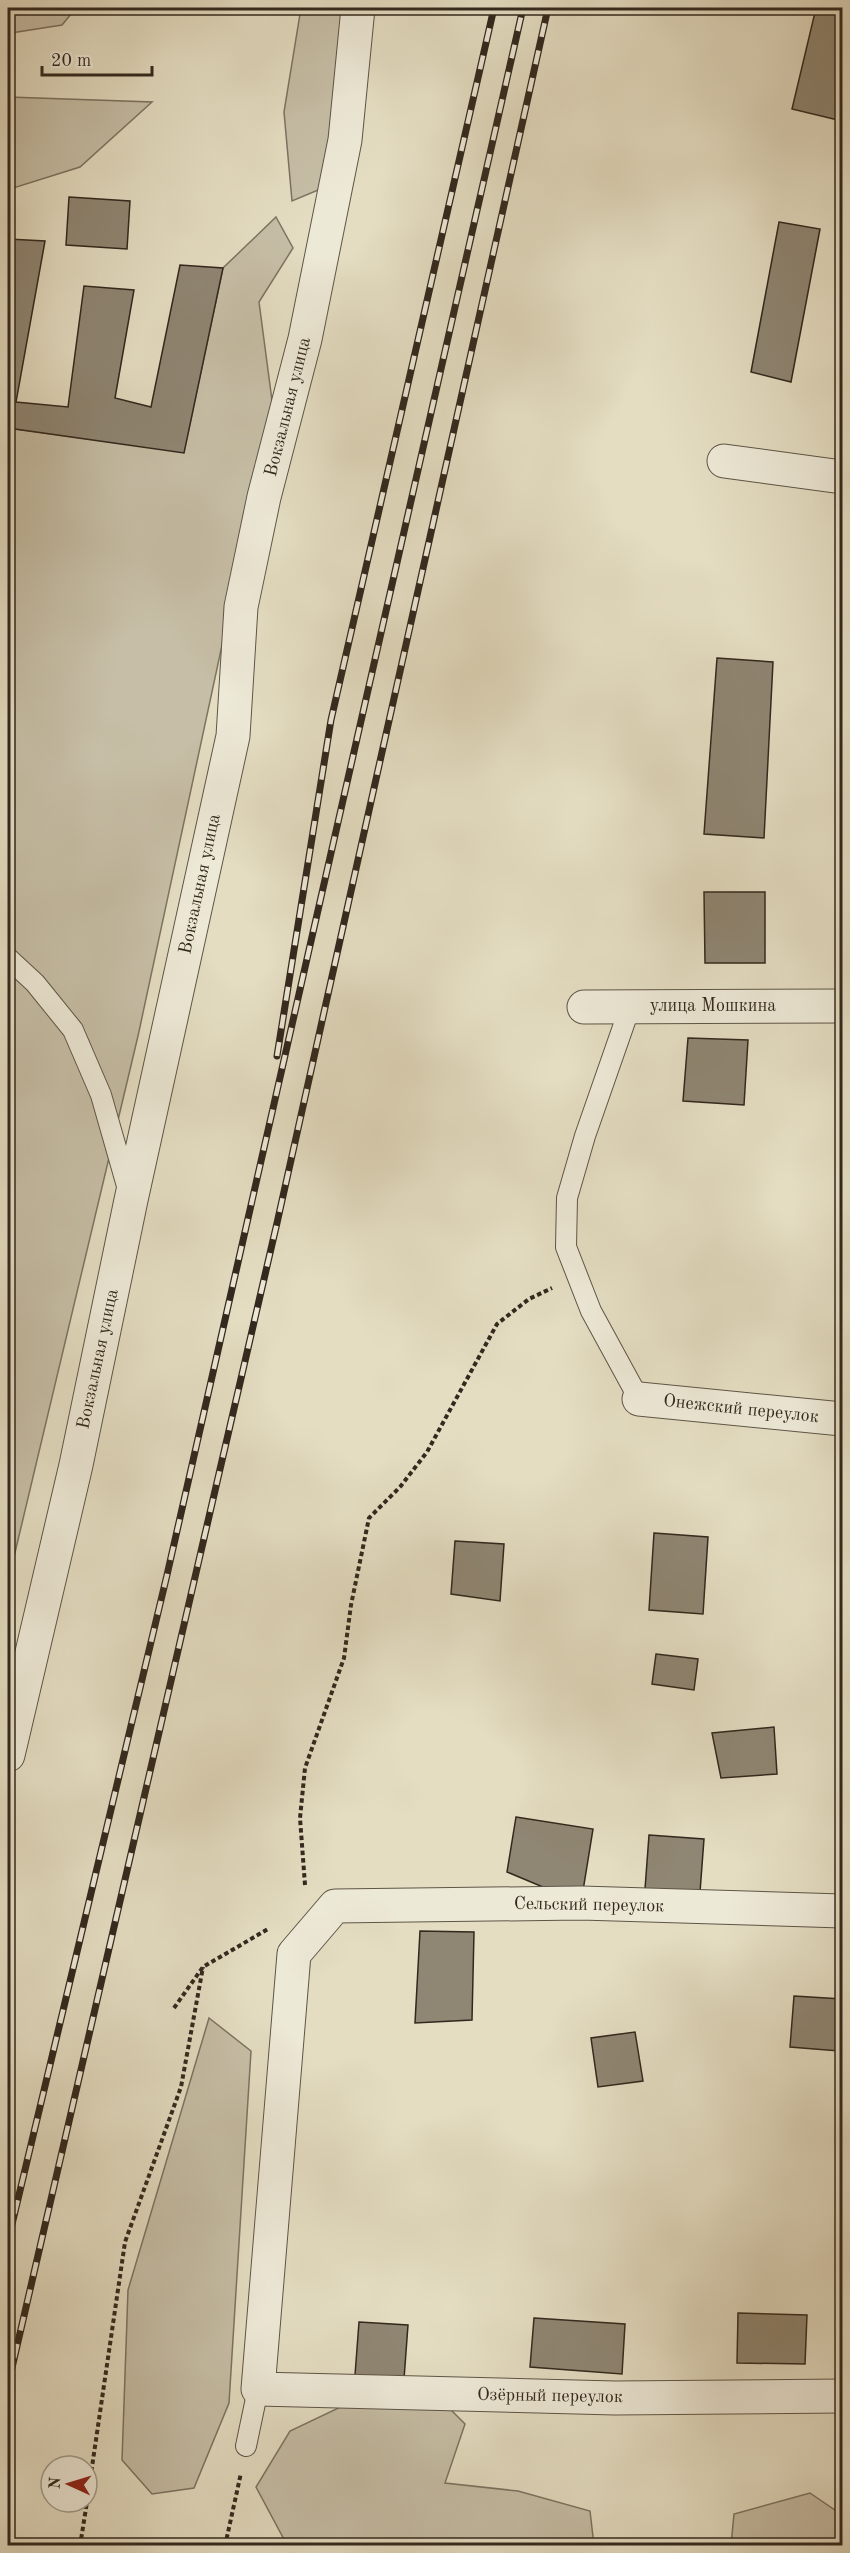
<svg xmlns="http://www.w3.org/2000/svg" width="850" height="2553" font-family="'Old Standard TT',serif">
<rect width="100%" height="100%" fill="#e4ddc2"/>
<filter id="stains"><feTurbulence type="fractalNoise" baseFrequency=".00333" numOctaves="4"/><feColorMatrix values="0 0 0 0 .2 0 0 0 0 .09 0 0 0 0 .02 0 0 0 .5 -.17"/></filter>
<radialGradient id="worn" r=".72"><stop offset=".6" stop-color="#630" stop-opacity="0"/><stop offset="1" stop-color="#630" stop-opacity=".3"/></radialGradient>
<!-- green -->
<g fill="#c6bea6" stroke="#7c7362" stroke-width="1.5">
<polygon points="8,8 76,8 62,25 11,33 8,51"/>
<polygon points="301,8 351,8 335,183 292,201 284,112"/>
<polygon points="8,97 152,102 80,167 13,188 8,202"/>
<polygon points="276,217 293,248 259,302 273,408 138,1036 8,1582 8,428 184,452 223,268"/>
<polygon points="209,2018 251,2051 229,2403 194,2488 152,2494 122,2460 128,2290"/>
<polygon points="433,2392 465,2424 445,2483 518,2491 590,2511 594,2545 287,2545 256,2487 290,2431 351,2402"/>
<polygon points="810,2493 842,2515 842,2545 731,2545 734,2514"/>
</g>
<!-- building -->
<g fill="#8f8673" stroke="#32281e" stroke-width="1.5">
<polygon points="816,8 842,8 842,121 792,109"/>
<polygon points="69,197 130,201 127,249 66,245"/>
<polygon points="779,222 820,229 791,382 751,372"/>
<polygon points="8,239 45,241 16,402 68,407 84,286 134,290 115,398 151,407 180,265 223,268 184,453 8,428"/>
<polygon points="717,658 773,662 764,838 704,834"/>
<polygon points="704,892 765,892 765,963 705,963"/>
<polygon points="688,1038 748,1040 744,1105 683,1101"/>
<polygon points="654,1533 708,1537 703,1614 649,1610"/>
<polygon points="455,1541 504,1544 500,1601 451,1594"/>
<polygon points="656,1654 698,1659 694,1690 652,1684"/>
<polygon points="774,1727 777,1774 721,1778 712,1733"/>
<polygon points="516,1817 593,1829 581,1903 507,1872"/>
<polygon points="649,1835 704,1839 700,1892 645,1889"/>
<polygon points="420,1931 474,1932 472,2020 415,2023"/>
<polygon points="794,1996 842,1999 839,2051 790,2047"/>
<polygon points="635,2032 643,2081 598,2087 591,2038"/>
<polygon points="738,2313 807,2315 805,2364 737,2363"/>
<polygon points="534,2318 625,2324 622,2374 530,2367"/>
<polygon points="359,2322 408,2325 404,2379 355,2375"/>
</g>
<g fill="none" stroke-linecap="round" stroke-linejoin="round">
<defs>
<g id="lane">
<polyline points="8,958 35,983 73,1030 101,1095 129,1193"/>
<polyline points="630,1007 585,1136 567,1198 566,1247 591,1311 639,1399"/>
<polyline points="246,2446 258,2389"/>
</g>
<g id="street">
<polyline points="724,461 842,477"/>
<polyline points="584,1007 842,1006"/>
<polyline points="639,1399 842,1419"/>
<polyline points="8,1755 76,1465 131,1200 233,736 241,607 264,497 305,339 345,140 358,8"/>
<polyline points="842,1911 581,1903 335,1906 294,1954 258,2389 615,2398 842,2396"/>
</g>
</defs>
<!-- lane casing -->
<use href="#lane" stroke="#5e5547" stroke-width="22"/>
<!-- street casing -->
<use href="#street" stroke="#5e5547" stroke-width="35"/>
<!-- path -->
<g stroke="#32281e" stroke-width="4" stroke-dasharray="4.5 3" stroke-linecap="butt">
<polyline points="305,1885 300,1818 305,1768 344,1658 351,1605 369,1518 400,1487 427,1452 497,1324 529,1299 552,1288"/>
<polyline points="174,2008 203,1967 268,1929"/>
<polyline points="87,2501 125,2242 181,2087 203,1967"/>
<polyline points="80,2546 87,2502"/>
<polyline points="225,2546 241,2473"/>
</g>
<!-- lane -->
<use href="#lane" stroke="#ede9d7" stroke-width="20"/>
<!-- street -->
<use href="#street" stroke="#ede9d7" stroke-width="33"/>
<defs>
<g id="rail">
<polyline points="277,1056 331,720 494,8"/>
<polyline points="8,2241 167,1575 523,8"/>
<polyline points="8,2385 277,1223 548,8"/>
</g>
</defs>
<!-- rail casing -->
<use href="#rail" stroke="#32281e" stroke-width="7"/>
<!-- rail -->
<use href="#rail" stroke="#ede9d7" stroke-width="4.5" stroke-dasharray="14" stroke-linecap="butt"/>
</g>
<g text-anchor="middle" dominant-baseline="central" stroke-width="4.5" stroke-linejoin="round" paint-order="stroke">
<!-- street labels -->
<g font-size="18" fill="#32281e" stroke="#ede9d7">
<text transform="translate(288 407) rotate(-76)">Вокзальная улица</text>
<text transform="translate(200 884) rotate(-78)">Вокзальная улица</text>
<text x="713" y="1006">улица Мошкина</text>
<text transform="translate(98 1359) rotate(-78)">Вокзальная улица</text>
<text transform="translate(741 1409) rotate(6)">Онежский переулок</text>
<text transform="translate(589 1905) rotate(1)">Сельский переулок</text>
<text transform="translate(550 2396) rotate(1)">Озёрный переулок</text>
</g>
</g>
<!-- margin -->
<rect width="850" height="2553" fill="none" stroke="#e4ddc2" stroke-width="30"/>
<rect x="9" y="9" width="832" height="2535" fill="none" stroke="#32281e" stroke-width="3"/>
<rect x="15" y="15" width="820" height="2523" fill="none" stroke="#32281e" stroke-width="1.5"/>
<!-- north arrow -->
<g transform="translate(69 2484) rotate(274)"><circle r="28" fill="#ede9d7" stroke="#a29c8d" stroke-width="1.5"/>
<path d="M0-4.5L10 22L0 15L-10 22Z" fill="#8f2418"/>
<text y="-9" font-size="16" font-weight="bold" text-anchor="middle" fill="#32281e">N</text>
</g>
<!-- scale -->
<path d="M42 66v9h110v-9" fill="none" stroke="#32281e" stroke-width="3"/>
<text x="51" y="66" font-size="18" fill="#32281e" stroke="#ede9d7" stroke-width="4.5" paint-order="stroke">20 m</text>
<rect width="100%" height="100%" filter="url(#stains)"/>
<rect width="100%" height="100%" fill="url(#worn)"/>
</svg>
